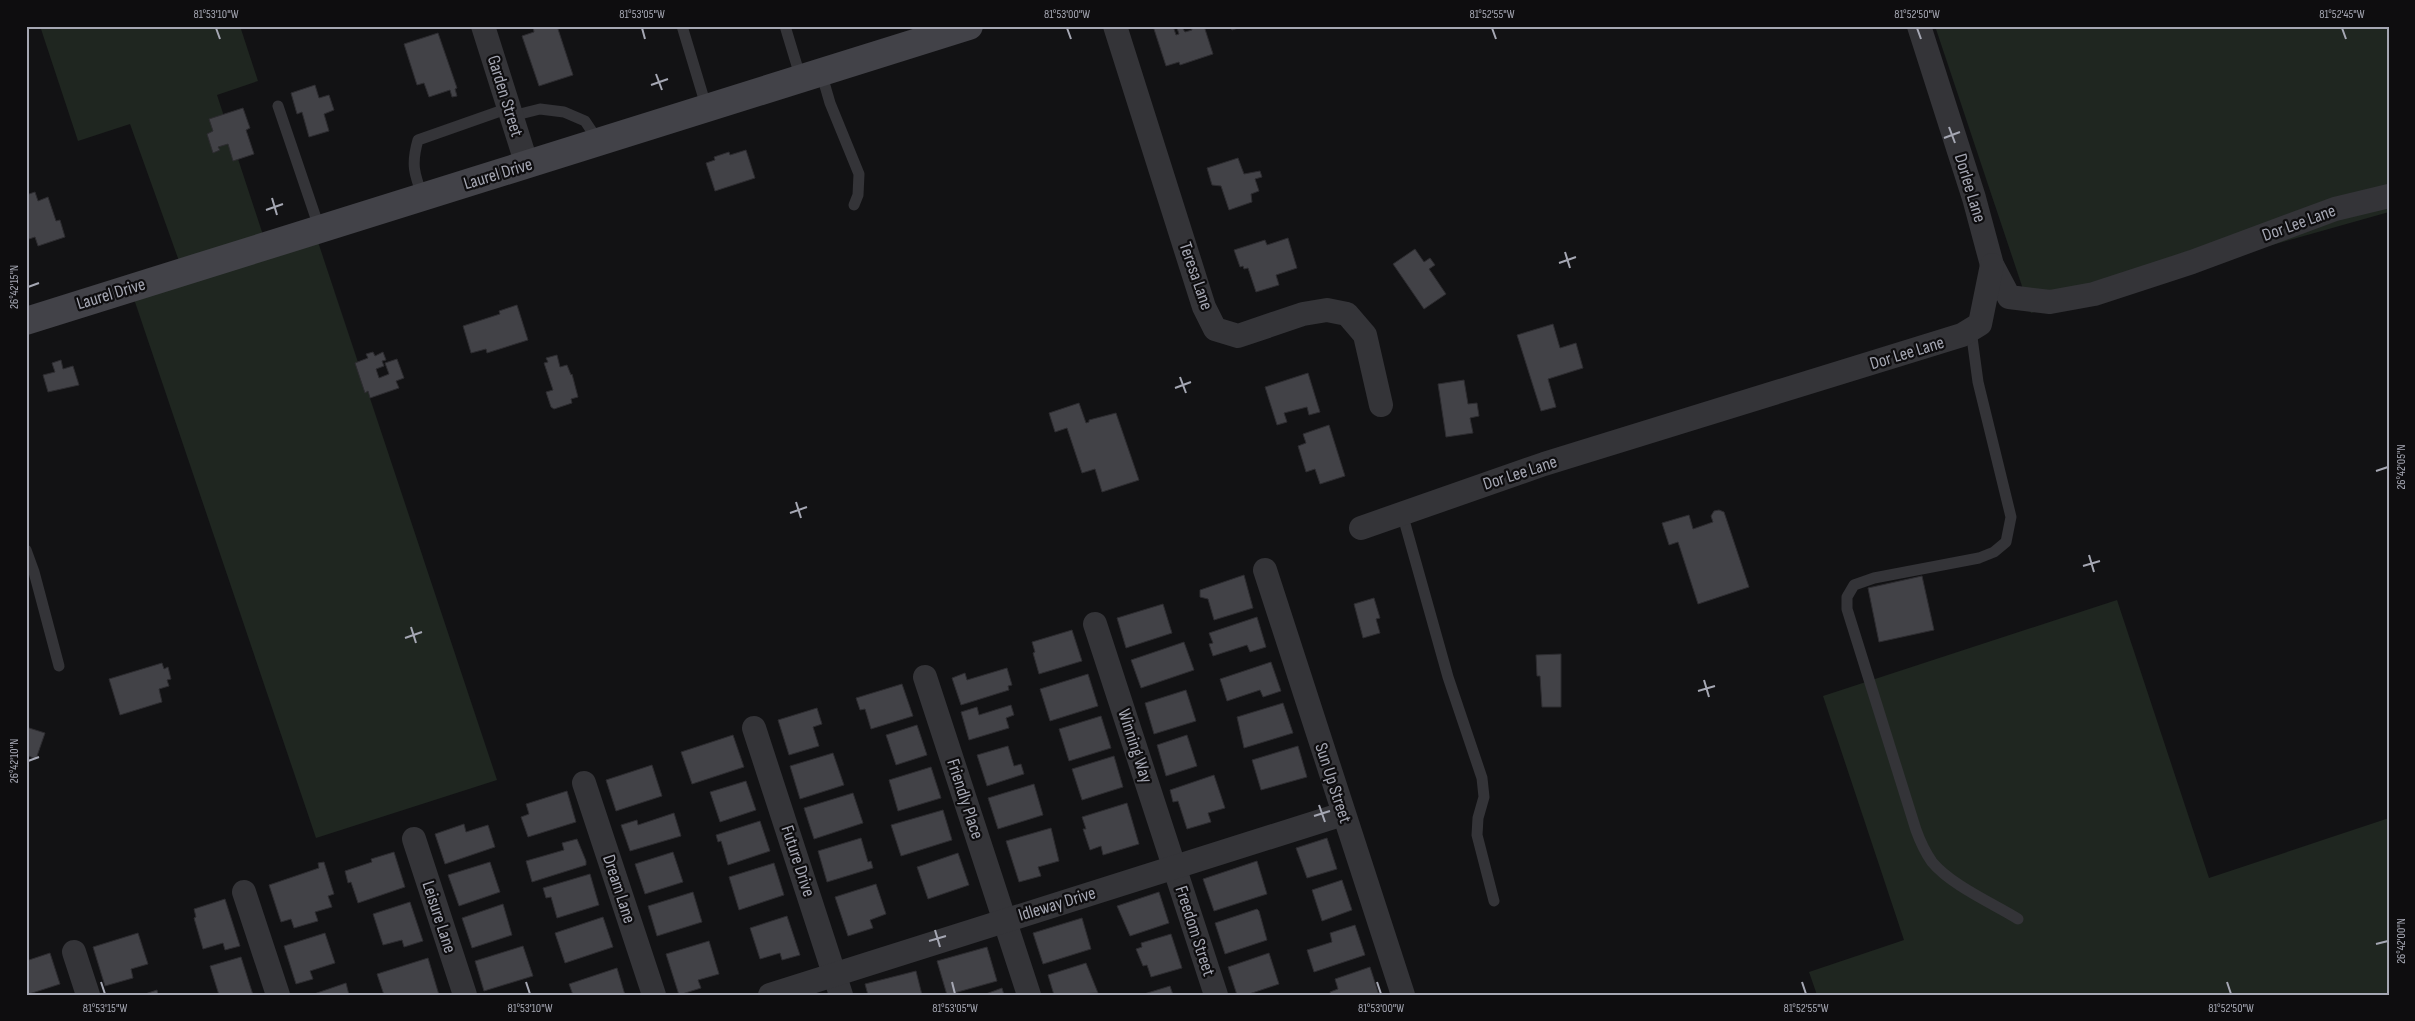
<svg xmlns="http://www.w3.org/2000/svg" width="2415" height="1021" font-family="'Sofia Sans Condensed',sans-serif">
<rect width="100%" height="100%" fill="#121214"/>
<!-- green -->
<g fill="#1f2620">
<polygon points="40,26 240,26 258,81 217,95 263,235 179,261 130,124 78,141"/>
<polygon points="1935,26 2389,26 2389,212 2031,313"/>
<polygon points="318,242 497,780 316,838 134,299"/>
<polygon points="2117,600 2209,878 2389,818 2389,995 1817,995 1809,972 1904,940 1823,696"/>
</g>
<!-- building -->
<g fill="#424247" stroke="#2d2c30">
<polygon points="533,26 557,26 573,75 539,86 522,36 534,32"/>
<polygon points="1153,26 1173,26 1176,35 1179,34 1177,28 1181,26 1185,32 1192,30 1191,26 1204,26 1213,54 1180,65 1179,62 1166,66"/>
<polygon points="1230,26 1245,26 1232,30"/>
<polygon points="438,33 457,88 455,89 457,96 452,97 450,90 429,97 424,83 417,85 404,44"/>
<polygon points="315,85 319,98 329,95 334,110 324,114 329,131 309,137 302,112 297,114 291,93"/>
<polygon points="243,108 250,128 246,130 254,154 233,161 228,144 218,147 220,150 213,153 207,134 213,131 209,119"/>
<polygon points="746,150 755,178 715,191 706,163 715,160 714,157 729,152 730,155"/>
<polygon points="1238,158 1244,174 1260,171 1262,177 1255,179 1259,191 1251,194 1252,202 1229,210 1221,186 1212,185 1207,168"/>
<polygon points="35,192 38,201 48,197 56,221 60,220 65,237 38,246 35,237 26,240 26,195"/>
<polygon points="1288,238 1297,268 1276,275 1279,285 1256,292 1248,268 1244,269 1243,266 1240,267 1234,250 1265,240 1267,245"/>
<polygon points="1415,249 1424,262 1430,258 1435,265 1429,269 1446,294 1424,309 1393,264"/>
<polygon points="517,305 528,340 487,353 486,349 471,353 463,326 500,314 499,311"/>
<polygon points="1553,324 1560,348 1576,343 1583,368 1548,379 1556,407 1541,411 1517,335"/>
<polygon points="373,352 375,356 383,352 386,360 382,361 384,366 376,369 379,378 389,374 385,363 397,359 404,378 396,381 399,388 370,398 368,391 365,393 355,363 368,358 366,354"/>
<polygon points="557,355 560,367 567,365 571,375 572,374 578,397 571,399 572,403 554,409 551,407 546,392 553,390 544,363 548,362 546,358"/>
<polygon points="61,360 63,369 73,366 79,385 48,392 43,375 55,372 52,363"/>
<polygon points="1308,373 1320,412 1309,415 1307,407 1284,413 1287,422 1277,425 1265,387"/>
<polygon points="1464,380 1468,404 1477,403 1479,416 1470,418 1473,433 1446,437 1438,384"/>
<polygon points="1079,403 1086,423 1089,422 1089,420 1116,413 1139,480 1102,492 1095,469 1082,473 1067,428 1055,432 1049,413"/>
<polygon points="1329,425 1345,476 1320,484 1315,469 1306,472 1298,446 1306,443 1303,434"/>
<polygon points="1719,510 1724,512 1749,587 1698,604 1678,542 1669,545 1662,523 1689,515 1693,529 1713,522 1711,516 1714,511"/>
<polygon points="1244,575 1253,608 1214,620 1208,599 1200,597 1200,590"/>
<polygon points="1922,576 1934,630 1879,642 1868,588"/>
<polygon points="1374,598 1380,618 1376,619 1380,633 1363,638 1354,604"/>
<polygon points="1163,604 1172,633 1126,648 1117,618"/>
<polygon points="1257,617 1266,647 1250,652 1247,645 1213,656 1209,644 1213,643 1209,633"/>
<polygon points="1072,630 1082,661 1039,674 1033,653 1035,652 1032,642"/>
<polygon points="1184,642 1194,670 1141,688 1131,660"/>
<polygon points="1561,654 1561,707 1542,707 1540,676 1537,676 1536,655"/>
<polygon points="1271,662 1281,691 1263,697 1260,690 1227,701 1220,679"/>
<polygon points="162,663 164,669 168,667 171,679 167,680 169,686 159,689 162,702 120,715 109,679"/>
<polygon points="1007,668 1012,685 1008,686 1009,690 961,705 952,678 965,673 967,680"/>
<polygon points="1088,674 1098,706 1050,721 1040,689"/>
<polygon points="902,684 913,716 871,729 865,709 860,710 856,698"/>
<polygon points="1186,690 1196,721 1154,734 1145,703"/>
<polygon points="1283,703 1293,733 1244,748 1237,717"/>
<polygon points="1011,705 1014,715 1006,718 1009,728 969,740 961,712 977,707 979,715"/>
<polygon points="817,708 822,724 813,727 819,746 789,755 778,720"/>
<polygon points="1101,716 1111,748 1069,761 1059,729"/>
<polygon points="917,725 927,755 896,765 886,735"/>
<polygon points="26,727 45,733 36,759 26,755"/>
<polygon points="733,735 744,767 692,784 681,752"/>
<polygon points="1187,735 1197,766 1166,776 1157,745"/>
<polygon points="1008,746 1014,766 1021,764 1024,774 987,786 977,755"/>
<polygon points="1298,746 1307,777 1261,790 1252,760"/>
<polygon points="833,753 844,785 800,799 790,766"/>
<polygon points="1114,756 1123,787 1082,800 1072,769"/>
<polygon points="652,765 662,796 616,811 606,780"/>
<polygon points="931,767 941,798 898,811 889,780"/>
<polygon points="1214,775 1225,808 1208,813 1211,822 1187,829 1178,801 1173,802 1170,790"/>
<polygon points="746,781 756,810 720,822 710,792"/>
<polygon points="1034,784 1043,815 998,829 988,798"/>
<polygon points="567,791 576,822 528,837 521,817 529,814 526,804"/>
<polygon points="853,793 863,823 814,839 804,808"/>
<polygon points="1127,803 1139,844 1103,855 1101,846 1090,850 1083,829 1086,829 1082,817"/>
<polygon points="943,810 952,840 901,856 891,825"/>
<polygon points="674,813 681,836 630,851 621,825 637,820 638,825"/>
<polygon points="760,821 770,851 728,865 721,841 718,842 716,835"/>
<polygon points="464,824 466,832 488,825 495,847 445,864 435,834"/>
<polygon points="1051,828 1059,861 1038,867 1041,876 1019,882 1006,841"/>
<polygon points="861,838 868,862 871,861 873,868 827,882 818,851"/>
<polygon points="1327,838 1337,869 1307,878 1296,848"/>
<polygon points="577,839 586,861 586,865 532,882 526,861 564,850 562,843"/>
<polygon points="394,852 405,887 358,903 351,882 348,883 345,871 372,862 371,859"/>
<polygon points="673,852 683,882 645,894 635,864"/>
<polygon points="958,853 969,885 928,899 917,867"/>
<polygon points="1257,861 1267,894 1214,911 1203,879"/>
<polygon points="324,862 334,894 328,896 332,907 315,912 318,921 294,928 291,919 281,922 269,885 319,868 318,863"/>
<polygon points="490,862 500,892 459,906 448,875"/>
<polygon points="774,863 784,895 739,910 729,877"/>
<polygon points="590,874 599,905 557,918 551,897 546,898 543,888"/>
<polygon points="1342,880 1352,910 1322,921 1312,890"/>
<polygon points="876,884 886,914 870,920 873,928 848,936 835,897"/>
<polygon points="693,892 702,922 657,936 648,906"/>
<polygon points="1159,892 1169,923 1130,936 1117,906"/>
<polygon points="225,899 240,946 225,950 223,943 203,949 194,918 196,917 194,909"/>
<polygon points="410,902 423,941 404,947 402,940 383,945 373,914"/>
<polygon points="503,904 512,935 472,948 462,918"/>
<polygon points="1257,909 1259,911 1267,940 1225,954 1215,923"/>
<polygon points="787,916 800,955 782,960 780,953 760,959 750,928"/>
<polygon points="603,917 613,947 565,963 555,933"/>
<polygon points="1082,918 1091,949 1043,964 1033,933"/>
<polygon points="1355,925 1365,955 1314,972 1307,950 1332,942 1330,933"/>
<polygon points="138,933 148,964 131,969 133,978 105,986 93,947"/>
<polygon points="325,933 335,963 310,971 313,979 296,984 284,946"/>
<polygon points="1171,934 1182,968 1151,977 1147,965 1143,966 1136,949 1142,947 1141,943"/>
<polygon points="709,941 719,974 698,980 701,988 679,995 666,954"/>
<polygon points="523,946 533,976 484,991 475,961"/>
<polygon points="987,947 997,981 947,995 937,961"/>
<polygon points="50,953 60,984 26,995 26,961"/>
<polygon points="1269,953 1279,984 1246,995 1237,995 1228,967"/>
<polygon points="241,957 253,995 219,995 210,966"/>
<polygon points="428,958 439,995 384,995 377,974"/>
<polygon points="1086,963 1098,993 1054,995 1048,975"/>
<polygon points="1370,967 1379,995 1331,995 1330,992 1338,989 1335,979"/>
<polygon points="617,968 625,995 573,995 569,984"/>
<polygon points="916,971 922,995 868,995 865,984"/>
<polygon points="346,983 349,995 311,995"/>
<polygon points="1170,986 1173,995 1144,995 1144,994"/>
<polygon points="1002,988 1004,995 983,995"/>
<polygon points="157,990 158,995 145,995 145,994"/>
</g>
<g fill="none" stroke-linecap="round" stroke-linejoin="round">
<!-- lane -->
<g stroke="#343438" stroke-width="11">
<polyline points="682,26 707,109"/>
<polyline points="785,26 801,79"/>
<polyline points="821,72 830,103 859,174 858,195 854,205"/>
<polyline points="278,106 320,230"/>
<polyline points="512,116 540,109 564,112 585,121 599,142"/>
<path d="M 423,197 C 414,174 411,164 418,140 L 509,108"/>
<path d="M 1971,330 L 1978,382 L 2011,517 L 2006,542 L 1994,552 L 1979,558 L 1874,578 L 1854,585 L 1847,597 L 1847,609 L 1916,830 C 1920,841 1925,852 1932,862 C 1951,885 1992,903 2018,919"/>
<polyline points="1402,513 1448,677 1482,778 1484,797 1478,818 1477,835 1494,901"/>
<polyline points="26,550 34,572 59,666"/>
</g>
<!-- street -->
<g stroke="#343438" stroke-width="24">
<polyline points="483,26 527,165"/>
<polyline points="1115,26 1204,307 1215,329 1238,336 1303,314 1327,310 1347,314 1365,335 1381,405"/>
<polyline points="1919,26 1974,198 1992,265 2009,297 2050,302 2094,294 2192,262 2335,209 2389,196"/>
<polyline points="1361,528 1544,464 1962,335 1980,324 1992,265"/>
<polyline points="1265,570 1403,995"/>
<polyline points="1095,624 1216,995"/>
<polyline points="925,677 1029,995"/>
<polyline points="754,728 841,995"/>
<polyline points="584,783 654,995"/>
<polyline points="414,839 465,995"/>
<polyline points="244,892 278,995"/>
<polyline points="74,952 88,995"/>
<polyline points="770,995 1343,814"/>
</g>
<!-- secondary -->
<polyline stroke="#424248" stroke-width="28" points="26,321 969,26"/>
</g>
<!-- ticks -->
<path fill="none" stroke="#a5a7b3" stroke-width="2" d="M 216,28 L 220,39M 642,28 L 645,39M 1067,28 L 1071,39M 1492,28 L 1496,39M 1917,28 L 1921,39M 2342,28 L 2346,39M 656,74 L 662,90M 651,85 L 668,79M 1949,127 L 1955,143M 1944,138 L 1960,132M 272,198 L 277,215M 266,210 L 283,204M 1565,252 L 1570,268M 1559,263 L 1576,257M 28,287 L 39,283M 1180,377 L 1186,393M 1175,388 L 1191,382M 2376,471 L 2388,467M 796,502 L 801,518M 790,513 L 807,507M 2089,555 L 2094,572M 2083,566 L 2100,561M 411,627 L 416,643M 405,638 L 422,632M 1704,680 L 1709,697M 1698,691 L 1715,686M 28,761 L 39,757M 1319,805 L 1325,822M 1314,816 L 1330,811M 935,930 L 940,947M 929,941 L 946,936M 2376,944 L 2388,941M 101,982 L 105,994M 526,982 L 530,994M 952,982 L 955,994M 1377,982 L 1381,994M 1802,982 L 1806,994M 2227,982 L 2231,994"/>
<g text-anchor="middle" dominant-baseline="central" stroke-width="4.5" stroke-linejoin="round" paint-order="stroke">
<!-- street labels -->
<g font-size="18" fill="#a5a7b3" stroke="#0e0d0f">
<text transform="translate(505 96) rotate(73)">Garden Street</text>
<text transform="translate(498 174) rotate(-17)">Laurel Drive</text>
<text transform="translate(1970 188) rotate(73)">Dorlee Lane</text>
<text transform="translate(2299 223) rotate(-20)">Dor Lee Lane</text>
<text transform="translate(1196 276) rotate(71)">Teresa Lane</text>
<text transform="translate(111 294) rotate(-17)">Laurel Drive</text>
<text transform="translate(1907 353) rotate(-17)">Dor Lee Lane</text>
<text transform="translate(1520 473) rotate(-18)">Dor Lee Lane</text>
<text transform="translate(1135 746) rotate(72)">Winning Way</text>
<text transform="translate(1333 783) rotate(72)">Sun Up Street</text>
<text transform="translate(965 799) rotate(72)">Friendly Place</text>
<text transform="translate(798 861) rotate(72)">Future Drive</text>
<text transform="translate(619 889) rotate(72)">Dream Lane</text>
<text transform="translate(1057 904) rotate(-17)">Idleway Drive</text>
<text transform="translate(439 917) rotate(72)">Leisure Lane</text>
<text transform="translate(1195 931) rotate(72)">Freedom Street</text>
</g>
</g>
<!-- border -->
<rect width="2415" height="1021" fill="none" stroke="#0e0d0f" stroke-width="55"/>
<rect x="28" y="28" width="2360" height="966" fill="none" stroke="#a5a7b3" stroke-width="2"/>
<g font-size="12" text-anchor="middle" fill="#a5a7b3">
<text x="216" y="18">81°53'10"W</text>
<text x="642" y="18">81°53'05"W</text>
<text x="1067" y="18">81°53'00"W</text>
<text x="1492" y="18">81°52'55"W</text>
<text x="1917" y="18">81°52'50"W</text>
<text x="2342" y="18">81°52'45"W</text>
<text transform="translate(14 287) rotate(-90)" y="4">26°42'15"N</text>
<text transform="translate(2401 467) rotate(-90)" y="4">26°42'05"N</text>
<text transform="translate(14 761) rotate(-90)" y="4">26°42'10"N</text>
<text transform="translate(2401 941) rotate(-90)" y="4">26°42'00"N</text>
<text x="105" y="1012">81°53'15"W</text>
<text x="530" y="1012">81°53'10"W</text>
<text x="955" y="1012">81°53'05"W</text>
<text x="1381" y="1012">81°53'00"W</text>
<text x="1806" y="1012">81°52'55"W</text>
<text x="2231" y="1012">81°52'50"W</text>
</g>
</svg>
